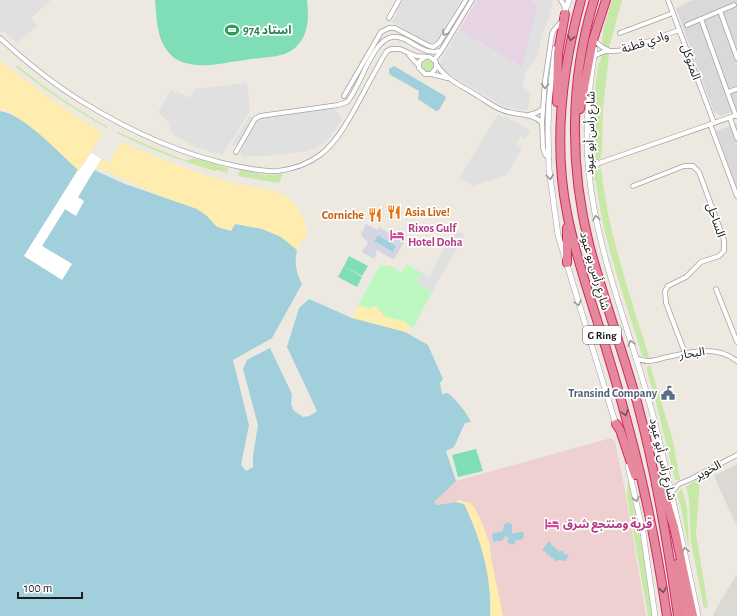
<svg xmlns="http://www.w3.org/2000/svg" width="737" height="616" font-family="'Alegreya Sans','Noto Sans Arabic',sans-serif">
<rect width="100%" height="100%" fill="#ede9e1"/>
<!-- residential -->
<g fill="#dad8d8">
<polygon points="693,0 737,0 737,110 722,116 714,112 676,8"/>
<polygon points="737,123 737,189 716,131"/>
</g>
<!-- commercial -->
<polygon fill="#eed0d0" points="611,438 615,442 625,490 646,616 490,616 491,607 455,502 437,505 434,501 456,481"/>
<!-- industrial -->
<polygon fill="#e6d3e3" points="477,0 529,0 538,5 522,67 459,30"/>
<!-- airport -->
<g fill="#dbd9d3">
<polygon points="737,464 737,527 714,476"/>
<polygon points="737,574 737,616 713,616 713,614"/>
</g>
<!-- grass -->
<g fill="#c7e8a6">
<polygon points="612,0 622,0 609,48 603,45 602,39 604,27"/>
<path d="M 603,53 L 609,54 L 603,108 L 602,150 L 600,160 C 593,157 593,153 592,146 L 594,145 L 593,108 L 598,64 L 601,61 L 601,55 Z"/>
<circle cx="428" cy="66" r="6"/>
<path d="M 17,65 C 46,89 76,109 108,127 L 107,128 C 75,110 45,90 16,67 Z"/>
<path d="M 118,132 L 145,144 L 187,161 L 194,158 L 228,168 L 227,173 L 218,170 L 215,171 C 181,161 149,149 117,133 Z"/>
<path d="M 601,168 C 608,232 629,294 649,356 L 648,358 L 644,358 L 642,355 C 625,298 603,242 596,182 L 594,179 L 594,172 Z"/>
<polygon points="240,170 266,175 283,174 279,183 238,176"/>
<polygon points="650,365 673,441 680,480 676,480 675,479 656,402 647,371 647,367"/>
<polygon points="628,479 643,549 653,616 648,616 627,496"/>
<polygon points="700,479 696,534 708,607 704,608 691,542 689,500 686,486"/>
<polygon points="682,488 687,508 689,544 688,545 681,507 677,494"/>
</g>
<!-- sand -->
<g fill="#feedae">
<path d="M 0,60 C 33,88 66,110 103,133 L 78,171 L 46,140 L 18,118 L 6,111 L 0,110 Z"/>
<path d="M 121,142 C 158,158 195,173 233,183 C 251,188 273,188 288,198 C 300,207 307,221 307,235 L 301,240 L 297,250 L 278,236 L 231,231 L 217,227 L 197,209 L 156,194 L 96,166 L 101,159 L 110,163 Z"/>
<path d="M 358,305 L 369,308 L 376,306 C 377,308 378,310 380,312 C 385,317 397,320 404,321 L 409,326 L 413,328 L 405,332 L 352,318 Z"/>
<polygon points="459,500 470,503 474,507 483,525 490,545 491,558 503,616 490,616 491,607 469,514 464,504 455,502"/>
</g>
<!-- park -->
<polygon fill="#bdf8c1" points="407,264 422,273 417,284 432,292 413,328 409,326 404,321 385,317 376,306 369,308 358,305 380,265 391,266 402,273"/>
<!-- pitch -->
<g fill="#7fddb7">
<path d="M 155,0 L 307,0 C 309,18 309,35 295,48 C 291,51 286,54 281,55 C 269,58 257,58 245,60 C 227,62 207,68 190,64 C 183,63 176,60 171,55 C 156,40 157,19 155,0 Z"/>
<polygon points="349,256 368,266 362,276 344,266"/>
<polygon points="344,266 362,277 357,287 338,277"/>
<polygon points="476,449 483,471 458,477 452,455"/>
</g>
<!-- parking -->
<g fill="#e0e0e0">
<polygon points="0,0 51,0 31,18 38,25 17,43 3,31 0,33"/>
<polygon points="402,0 462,0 437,40 434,43 430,43 392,22 397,14 395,12"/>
<polygon points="529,0 553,0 549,17 543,32 536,60 527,70 522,87 531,93 527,111 514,109 503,106 451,75 442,68 440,62 459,30 522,67 537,5"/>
<polygon points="247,83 250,111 222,155 219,153 210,152 204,149 195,147 173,134 170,129 169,122 158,112 171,90 175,93 176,91 190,98 195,89"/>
<polygon points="333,108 334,110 339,113 341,121 331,136 326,141 316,148 303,152 267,156 267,155 248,157 241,156 241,146 257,121 261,118"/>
<polygon points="498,114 504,118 505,116 530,131 525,139 521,136 516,144 522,148 506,175 473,186 459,178"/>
<polygon points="249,117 255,117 237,145 231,146"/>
<polygon points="455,229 464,235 432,292 417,283 422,273 429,277"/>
</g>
<!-- plaza -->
<path fill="#d5d6e3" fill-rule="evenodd" d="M 366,224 L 377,230 L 379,227 L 404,242 L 394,260 L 377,250 L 375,253 L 377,254 L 374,259 L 362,252 L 368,242 L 363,238 L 361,234 ZM 378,235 L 396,246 L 393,252 L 374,241 Z"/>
<!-- water -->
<g fill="#a1cfdb">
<polygon points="394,66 445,96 446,98 439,110 436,111 418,99 419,91 389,74 389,69"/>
<path d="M 0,111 C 25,115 59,153 78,170 L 24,256 L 72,264 L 42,246 L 65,209 L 76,215 L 78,197 L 94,170 L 125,184 L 197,209 L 207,216 L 217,227 L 231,231 L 235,224 L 262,229 L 281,237 L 297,250 C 294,263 296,272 302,284 L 272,338 L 233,360 L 249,425 L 241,465 L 246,471 L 253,467 L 253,455 L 258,425 L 243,369 L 247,360 L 270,348 L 292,394 L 291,403 L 293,410 L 303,417 L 309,416 L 317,411 L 287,347 L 299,308 L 309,299 L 352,318 L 405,332 L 428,345 L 443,379 L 440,383 L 442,394 L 448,393 C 457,401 465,410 471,422 L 465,423 L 454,447 L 446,451 L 456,481 L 434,502 L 437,505 L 455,502 L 464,504 C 481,539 492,577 490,616 L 0,616 Z"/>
<polygon points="378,235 396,246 393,252 374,241"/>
<polygon points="509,522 512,525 512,532 513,534 520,532 523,532 524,535 523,539 520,540 516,540 515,543 512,545 507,542 509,538 505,536 502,541 496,541 495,543 492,538 493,532 495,533 503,531 504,524"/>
<polygon points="549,541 551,544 551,545 560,552 561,550 564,552 563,554 564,555 565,554 569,556 565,561 558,560 557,562 554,560 555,558 554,557 553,559 550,557 550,554 549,556 546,554 547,552 546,551 545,552 542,550"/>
</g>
<!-- pier -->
<polygon fill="#fff" points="91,153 101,159 78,197 84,201 76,216 65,209 42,246 72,264 62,280 24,256 78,170 79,171"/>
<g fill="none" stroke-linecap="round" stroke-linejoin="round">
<defs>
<g id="minor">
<polyline points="561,0 566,9"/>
<polyline points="668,0 714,123"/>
<polyline points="720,11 737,58"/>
<polyline points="389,18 399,0"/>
<polyline points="701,19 736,116"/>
<polyline points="687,25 734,5"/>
<polyline points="620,33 673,13"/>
<path d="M 0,38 C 25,61 52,83 81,101 C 128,130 182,155 236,166 C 250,169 264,172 278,171 C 293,169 308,164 320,155 C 342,139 360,98 373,75 C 378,67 382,58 387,51 L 391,49 L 400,49 L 416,56 L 430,57 L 436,62 L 436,68 L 431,74 L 425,74 L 419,68 L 419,62 L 425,57"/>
<polyline points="596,42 602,47 608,50"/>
<polyline points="409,55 418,65"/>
<polyline points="594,56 605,51 614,51 625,50 679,30"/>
<polyline points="434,60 441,51 472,0"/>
<path d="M 437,65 C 446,80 464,87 478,96 C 486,101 494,107 502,110 C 516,116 532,112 542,123"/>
<polyline points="431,74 447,78"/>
<polyline points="728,92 737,89"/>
<polyline points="344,96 381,32 389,28 395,28 429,46 433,47 439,43 466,0"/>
<polyline points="529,115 536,113 543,109"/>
<polyline points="730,118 737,138"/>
<polyline points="710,124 737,196"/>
<path d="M 236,152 L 255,119 L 260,116 L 338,105 L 347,102 C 360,88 372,40 392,37 C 410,35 419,56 441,51"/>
<polyline points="588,158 599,163"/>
<polyline points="549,159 545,154 543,148 542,123 545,81 552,34 554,30 560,23"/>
<polyline points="589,173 599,163 737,115"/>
<polyline points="633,186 684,166 693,166 699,172 724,240 724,251 719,256 701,262 686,277 668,286 665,291 666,303 685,353"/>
<polyline points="716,289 737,342"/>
<path d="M 636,358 C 645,363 653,361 663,358 C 687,353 715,344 737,361"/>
<polyline points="671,493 679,484 691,479 737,455"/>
</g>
<g id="tertiary">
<polyline points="563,16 569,0"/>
<polyline points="555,49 549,101 548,130 549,169 558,235 616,425"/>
<path d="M 595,49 C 589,89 584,132 589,173 C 597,255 631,333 652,412 C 659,439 665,465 671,492 C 680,533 690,574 698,616"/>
<polyline points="628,466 643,532 655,616"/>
</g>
<g id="motorway">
<path d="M 581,0 C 562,69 553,142 567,213 C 574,250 586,285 597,320 C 609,357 620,395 630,433 C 646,493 658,555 667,616"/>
<path d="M 594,0 C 570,79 569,164 589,244 C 603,297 622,349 637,402 C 656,472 668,544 678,616"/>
<polyline points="557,102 558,53 565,14"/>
<polyline points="580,109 593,40 606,0"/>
<polyline points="567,263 567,228"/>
<polyline points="616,424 620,430 635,475"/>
<polyline points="663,491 674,527 693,616"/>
<polyline points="677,564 686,616"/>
</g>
</defs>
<!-- minor casing -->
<use href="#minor" stroke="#a3a3a3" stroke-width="5.5"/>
<!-- tertiary casing -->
<use href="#tertiary" stroke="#a3a3a3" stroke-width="6"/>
<!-- motorway casing -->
<use href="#motorway" stroke="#d42563" stroke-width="10"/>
<!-- minor -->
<use href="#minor" stroke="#fff" stroke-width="4"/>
<!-- tertiary -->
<use href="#tertiary" stroke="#fff" stroke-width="5"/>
<!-- motorway -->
<use href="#motorway" stroke="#e5889b" stroke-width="8"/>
</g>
<!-- one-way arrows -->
<defs><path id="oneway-chevron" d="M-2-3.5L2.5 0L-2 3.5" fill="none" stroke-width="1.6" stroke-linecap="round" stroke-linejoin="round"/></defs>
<g stroke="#999">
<use href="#oneway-chevron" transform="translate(445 33) rotate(122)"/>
<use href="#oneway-chevron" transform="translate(545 86) rotate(94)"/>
<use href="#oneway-chevron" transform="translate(550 177) rotate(83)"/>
<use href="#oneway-chevron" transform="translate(596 218) rotate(-101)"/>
<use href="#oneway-chevron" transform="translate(578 303) rotate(73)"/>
<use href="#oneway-chevron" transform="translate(631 343) rotate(-107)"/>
<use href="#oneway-chevron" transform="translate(636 499) rotate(77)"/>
<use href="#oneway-chevron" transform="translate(685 550) rotate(-103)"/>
</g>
<g stroke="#764d55">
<use href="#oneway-chevron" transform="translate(571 38) rotate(102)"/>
<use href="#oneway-chevron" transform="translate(625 413) rotate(74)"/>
<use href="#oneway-chevron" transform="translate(663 590) rotate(80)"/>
</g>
<!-- icons -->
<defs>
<symbol id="stadium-bare" viewBox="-9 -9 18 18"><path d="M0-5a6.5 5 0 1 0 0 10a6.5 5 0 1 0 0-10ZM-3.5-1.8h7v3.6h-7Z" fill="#2e9e5b" stroke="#fff" stroke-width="2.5" paint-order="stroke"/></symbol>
<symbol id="restaurant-bare" viewBox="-9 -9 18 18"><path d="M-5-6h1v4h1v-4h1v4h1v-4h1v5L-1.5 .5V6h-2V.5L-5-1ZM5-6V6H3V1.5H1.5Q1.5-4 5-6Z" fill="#e8710a" stroke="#fff" stroke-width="2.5" paint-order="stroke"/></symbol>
<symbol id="hotel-bare" viewBox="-9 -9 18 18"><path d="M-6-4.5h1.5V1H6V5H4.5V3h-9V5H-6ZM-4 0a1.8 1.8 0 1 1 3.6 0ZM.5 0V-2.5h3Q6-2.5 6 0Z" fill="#d1479c" stroke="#fff" stroke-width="2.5" paint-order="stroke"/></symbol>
<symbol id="civic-bare" viewBox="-9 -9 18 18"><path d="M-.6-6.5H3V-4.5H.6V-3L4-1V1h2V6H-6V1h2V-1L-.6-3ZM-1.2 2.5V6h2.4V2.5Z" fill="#5c6f8a" stroke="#fff" stroke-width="2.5" paint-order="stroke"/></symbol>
</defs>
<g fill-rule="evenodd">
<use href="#stadium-bare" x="222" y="20" width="20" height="20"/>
<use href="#restaurant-bare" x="384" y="202" width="20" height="20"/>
<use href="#restaurant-bare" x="365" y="205" width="20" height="20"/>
<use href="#hotel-bare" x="387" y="225" width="20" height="20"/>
<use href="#civic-bare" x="658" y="383" width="20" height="20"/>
<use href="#hotel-bare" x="542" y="514" width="20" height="20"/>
</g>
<g text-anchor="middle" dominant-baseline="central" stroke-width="3.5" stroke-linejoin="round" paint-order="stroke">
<!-- shield labels -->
<rect fill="#fff" stroke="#606060" stroke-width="1" x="583" y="326" width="38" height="18" rx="3"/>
<g font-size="11" font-weight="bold" fill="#1c1c1c">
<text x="602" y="335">G Ring</text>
</g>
<!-- leisure labels -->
<g font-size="12" font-weight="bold" fill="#27864d" stroke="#fff" text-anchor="start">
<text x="243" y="30">استاد 974</text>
</g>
<!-- street labels -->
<g font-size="12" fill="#1c1c1c" stroke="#fff">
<text transform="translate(645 42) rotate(-18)">وادي قطنة</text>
<text transform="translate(691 62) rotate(70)">المتوكل</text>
<text transform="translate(590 133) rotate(-89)">شارع رأس أبو عبود</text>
<text transform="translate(716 220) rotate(71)">الساحل</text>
<text transform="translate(595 271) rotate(74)">شارع رأس بو عبود</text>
<text transform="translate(692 353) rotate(-8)">البحار</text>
<text transform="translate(663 459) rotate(77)">شارع رأس أبو عبود</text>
<text transform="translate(708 470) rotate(-28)">الخوير</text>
</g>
<!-- food labels -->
<g font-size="12" font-weight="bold" fill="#c56008" stroke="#fff" text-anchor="start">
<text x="405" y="212">Asia Live!</text>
<text x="364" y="215" text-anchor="end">Corniche</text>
</g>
<!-- hotel labels -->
<g font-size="12" font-weight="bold" fill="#b23c85" stroke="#fff" text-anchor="start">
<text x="408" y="228">Rixos Gulf<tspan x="408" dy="14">Hotel Doha</tspan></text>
<text x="563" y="524">قرية ومنتجع شرق</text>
</g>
<!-- service labels -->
<g font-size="12" font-weight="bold" fill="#4e5e75" stroke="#fff" text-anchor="end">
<text x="657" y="393">Transind Company</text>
</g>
</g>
<!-- scale -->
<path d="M18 592v6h64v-6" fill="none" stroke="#1c1c1c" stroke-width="2"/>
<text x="24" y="592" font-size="12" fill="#1c1c1c" stroke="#ffffff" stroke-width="3" paint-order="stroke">100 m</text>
</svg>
